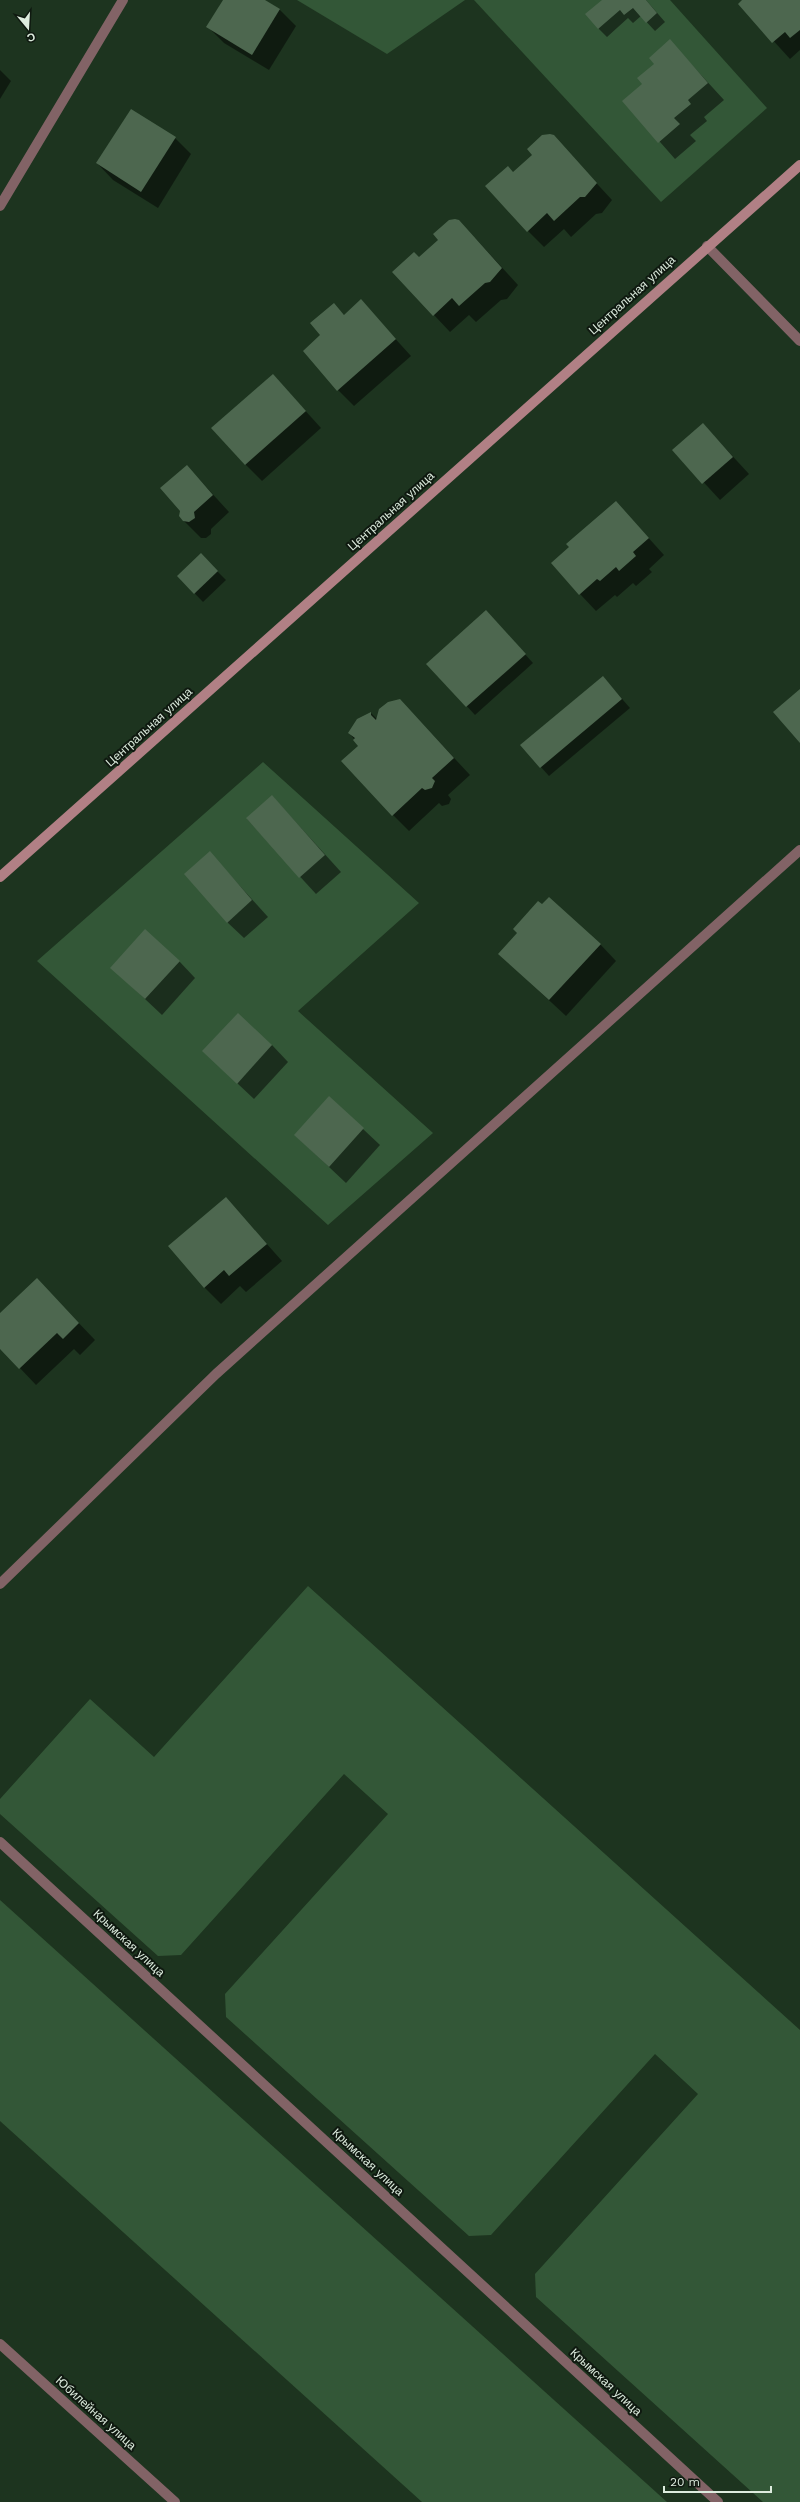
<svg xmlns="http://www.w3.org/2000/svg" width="800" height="2502" font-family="'Work Sans',sans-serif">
<rect width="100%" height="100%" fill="#1d341f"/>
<!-- green -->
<g fill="#335737">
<polygon points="297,0 465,0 387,54"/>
<polygon points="474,0 670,0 767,108 661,202"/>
<polygon points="263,762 419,903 298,1011 433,1133 328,1225 37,961"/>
<polygon points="308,1586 800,2030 800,2502 763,2502 536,2297 535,2274 698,2094 655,2054 491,2235 469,2236 226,2017 225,1994 388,1814 344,1774 181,1955 158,1956 0,1814 0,1799 90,1699 154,1757"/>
<polygon points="0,1900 667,2502 422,2502 0,2121"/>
</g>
<!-- shadow -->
<g fill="#0007">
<polygon points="224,0 263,0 280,10 296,26 269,70 224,43 208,27"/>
<polygon points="604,0 646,0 665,22 655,31 641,16 633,23 628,18 607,37 598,28"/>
<polygon points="744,0 800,0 800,50 790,59 740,4"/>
<polygon points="670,41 724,100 704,117 707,121 690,135 696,141 675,159 624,101 644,84"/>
<polygon points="0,70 11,81 0,99"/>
<polygon points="553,136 612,200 602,213 596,214 571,237 564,229 544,247 528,231"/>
<polygon points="175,138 191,154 158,208 113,180 97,163"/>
<polygon points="475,238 518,285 507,299 501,300 476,322 469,315 450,332 434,315 419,258 440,240"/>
<polygon points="361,301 411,356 354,406 338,390 322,335 334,305 345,316"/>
<polygon points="273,375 321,428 262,481 245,464"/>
<polygon points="703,424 749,474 720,500 674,450"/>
<polygon points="187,466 229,512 211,529 211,534 206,538 201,538 184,521"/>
<polygon points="616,502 664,555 649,569 652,572 636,586 633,583 617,597 615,595 596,611 580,594 570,547"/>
<polygon points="209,563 226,580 203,602 178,576"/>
<polygon points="494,620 533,663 475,715 428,664"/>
<polygon points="603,677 630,708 549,776 521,745"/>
<polygon points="371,713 377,719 416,717 470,775 448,795 451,799 449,804 442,806 439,803 409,831 393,815 360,746 349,733 358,720"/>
<polygon points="272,796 341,872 316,894 247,819"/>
<polygon points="210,853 268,917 244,938 227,922"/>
<polygon points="600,944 616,961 566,1016 499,954"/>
<polygon points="179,961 195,978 162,1015 112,968"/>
<polygon points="272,1045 288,1062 254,1099 220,1067"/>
<polygon points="363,1129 380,1145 346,1183 295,1135"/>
<polygon points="226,1198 282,1261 246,1292 240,1286 221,1304 204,1287"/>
<polygon points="53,1296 95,1340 80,1355 74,1349 36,1385 0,1347 0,1315"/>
</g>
<!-- building -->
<g fill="#4d674f">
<polygon points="223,0 265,0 280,9 252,55 206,27"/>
<polygon points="602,0 646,0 657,13 646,23 633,8 624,15 620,10 598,29 585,14"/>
<polygon points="742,0 800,0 800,30 790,38 785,32 772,43 738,4"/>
<polygon points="670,39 708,83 688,100 691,104 674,118 680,124 658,143 622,101 642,84 637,78 654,64 649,58"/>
<polygon points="131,109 176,137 141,192 96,163"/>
<polygon points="550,134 554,135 597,183 585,197 580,197 554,221 547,213 527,232 485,186 508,166 513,172 532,155 527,149 542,135"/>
<polygon points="455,219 459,220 502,268 490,282 485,283 459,306 452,298 433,316 392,272 414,252 419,257 438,240 433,234 449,220"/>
<polygon points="361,299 396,339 337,391 303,351 320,335 310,323 334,303 344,315"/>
<polygon points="273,374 306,411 245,465 211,428"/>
<polygon points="703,423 733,457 702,484 672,450"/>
<polygon points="187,465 213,495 194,512 195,518 189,522 183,521 179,516 180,511 160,488"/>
<polygon points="616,501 649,538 633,552 636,556 619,571 616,567 600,581 597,579 579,595 551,563 569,547 566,544"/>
<polygon points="201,553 218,571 194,594 177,576"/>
<polygon points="486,610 526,654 466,707 426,664"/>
<polygon points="603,676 622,699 540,768 520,745"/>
<polygon points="800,689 800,743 773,712"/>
<polygon points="400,699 454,758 432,778 435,781 432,788 425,790 422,788 392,816 341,761 358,746 353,740 355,738 348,733 357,719 371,712 371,715 376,720 379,709 388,702"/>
<polygon points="272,795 325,855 299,878 246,818"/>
<polygon points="210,851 252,900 227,923 184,874"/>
<polygon points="549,897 601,944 549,1000 498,954 517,933 513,929 538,901 542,904"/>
<polygon points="145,929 180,961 145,999 110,968"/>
<polygon points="238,1013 272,1045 237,1084 202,1051"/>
<polygon points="329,1096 364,1128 329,1167 294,1135"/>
<polygon points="226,1197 267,1244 229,1276 224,1270 204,1288 168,1246"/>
<polygon points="37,1278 79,1323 63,1339 57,1333 19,1369 0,1349 0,1313"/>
</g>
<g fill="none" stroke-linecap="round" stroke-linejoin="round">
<!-- lane -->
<g stroke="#826366" stroke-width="10">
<polyline points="707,246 800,341"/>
<polyline points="0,1584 216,1374 800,850"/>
</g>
<!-- street -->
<g stroke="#826366" stroke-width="10">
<polyline points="0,206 123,0"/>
<polyline points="0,1842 718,2502"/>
<polyline points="0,2344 175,2502"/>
</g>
<!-- secondary -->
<polyline stroke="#b18085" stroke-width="10" points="0,877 800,165"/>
</g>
<g text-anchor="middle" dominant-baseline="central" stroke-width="4" stroke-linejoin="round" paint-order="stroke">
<!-- street labels -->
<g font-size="12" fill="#ddecde" stroke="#0f1910">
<text transform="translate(632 295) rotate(-42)">Центральная улица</text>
<text transform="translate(391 511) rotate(-42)">Центральная улица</text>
<text transform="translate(149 727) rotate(-42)">Центральная улица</text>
<text transform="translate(129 1943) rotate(43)">Крымская улица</text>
<text transform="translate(368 2162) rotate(43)">Крымская улица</text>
<text transform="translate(606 2382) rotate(43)">Крымская улица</text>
<text transform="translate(96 2413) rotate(42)">Юбилейная улица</text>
</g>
</g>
<!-- north arrow -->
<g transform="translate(28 28) rotate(162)" stroke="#0f1910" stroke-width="3" paint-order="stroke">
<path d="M0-3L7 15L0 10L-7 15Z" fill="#ddecde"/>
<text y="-6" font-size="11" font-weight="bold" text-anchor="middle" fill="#ddecde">С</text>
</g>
<!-- scale -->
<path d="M664 2486v6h107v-6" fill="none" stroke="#ddecde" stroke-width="2"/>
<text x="670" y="2486" font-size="12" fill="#ddecde" stroke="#0f1910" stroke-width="3" paint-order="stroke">20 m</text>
</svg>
